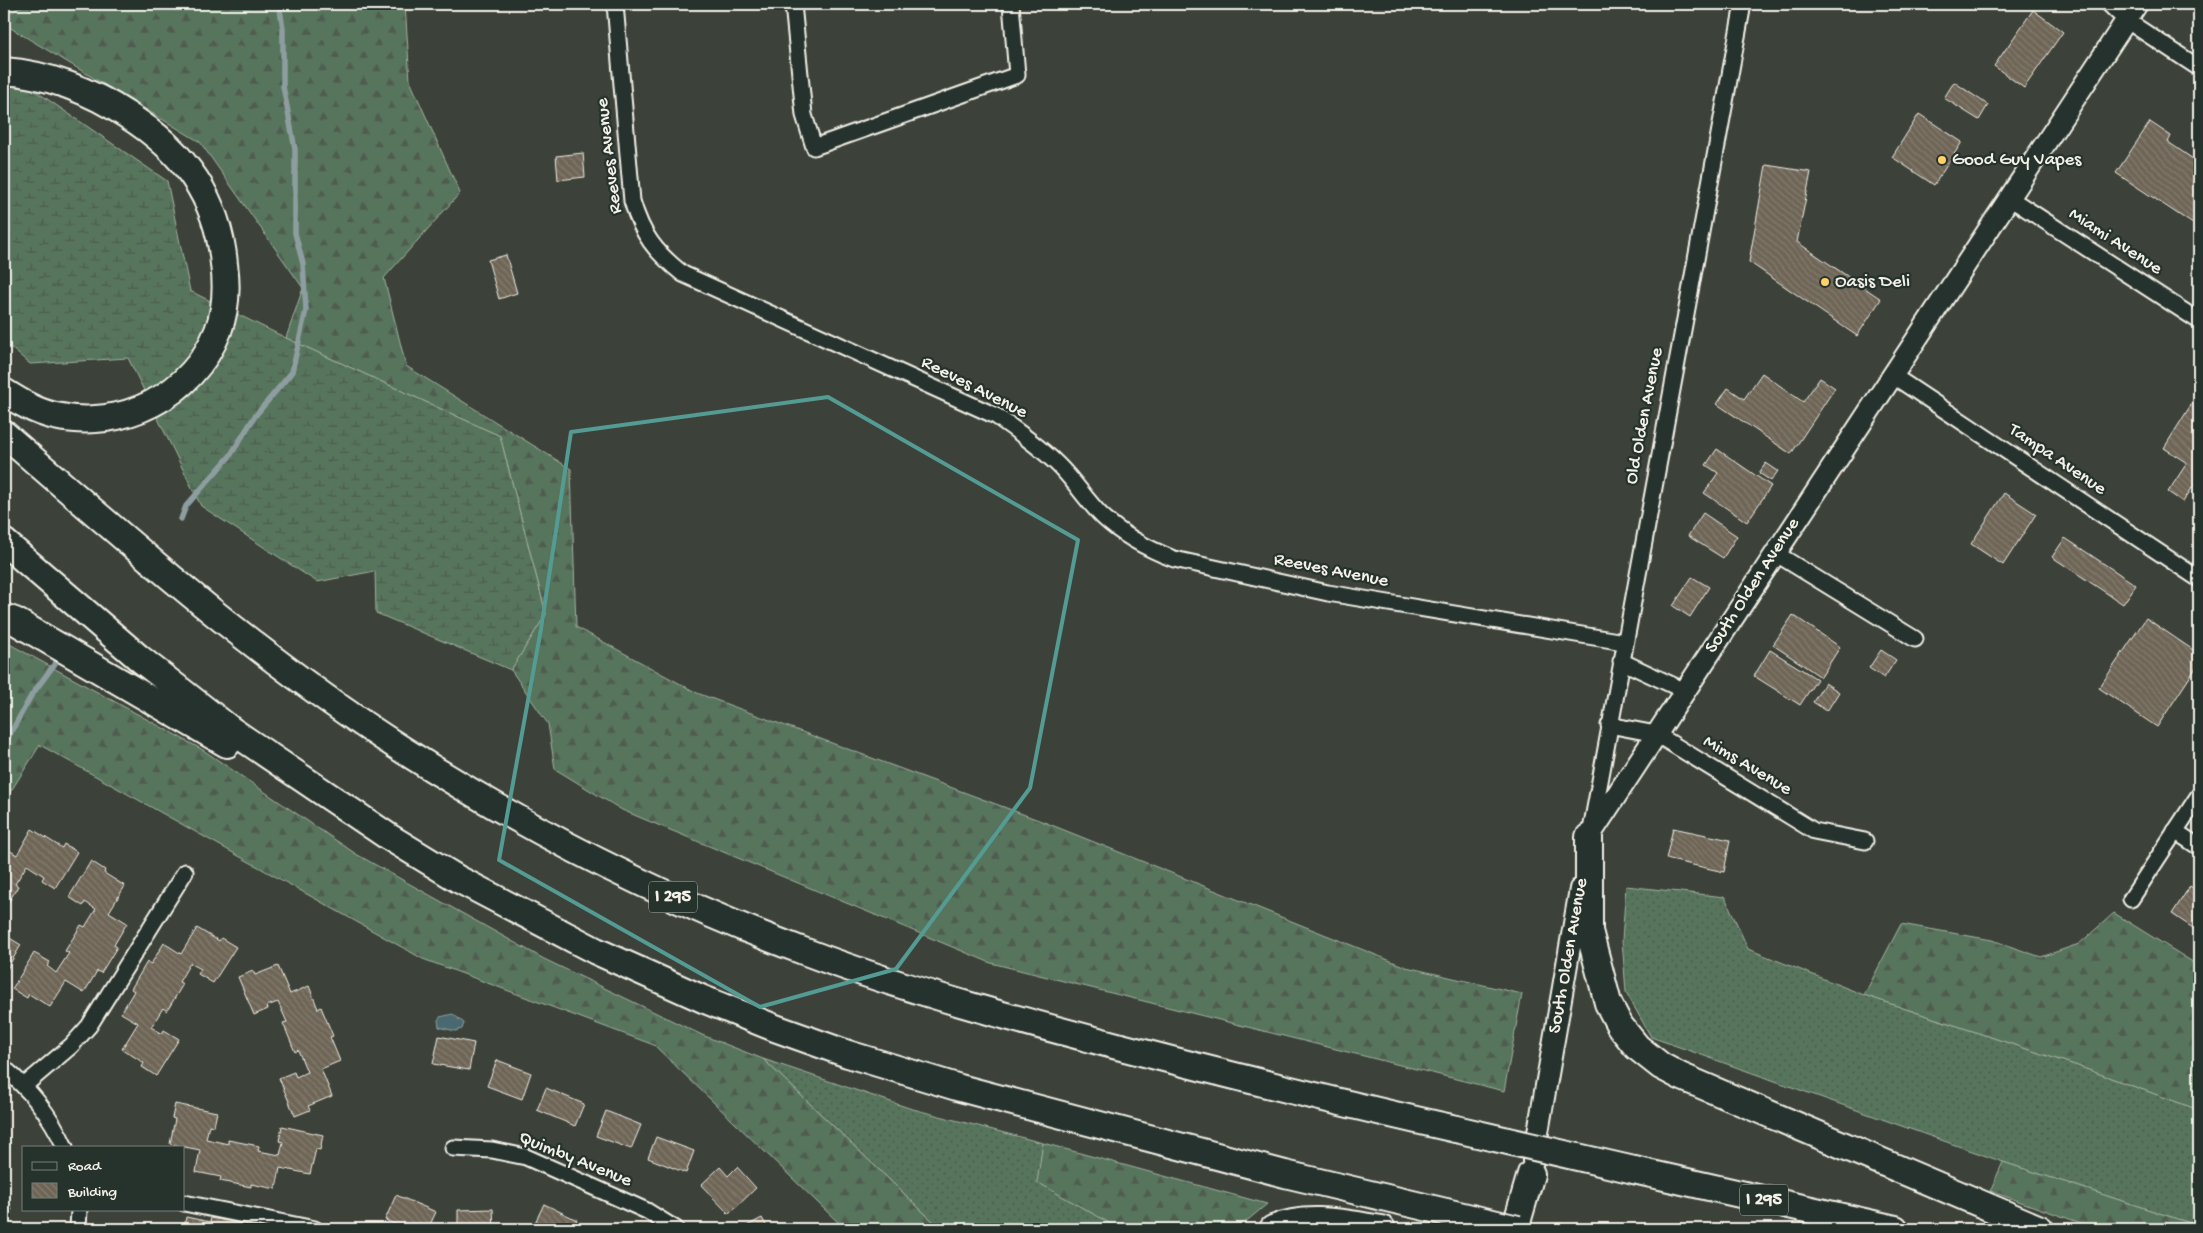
<svg xmlns="http://www.w3.org/2000/svg" width="2203" height="1233" font-family="'Gochi Hand',sans-serif">
<defs>
<pattern id="grass-dots" width="8" height="8" patternUnits="userSpaceOnUse" patternTransform="scale(1.25)"><rect width="8" height="8" fill="#56745c"/><path d="M2 2h.1M6 6h.1" fill="none" stroke="#4f5c50" stroke-width="1.8" stroke-linecap="round"/></pattern>
<pattern id="forest-firs" width="22" height="20" patternUnits="userSpaceOnUse" patternTransform="scale(1.25)"><rect width="22" height="20" fill="#56745c"/><path d="M5 1l3.5 6h-7zM16 11l3.5 6h-7z" fill="#4f5c50"/></pattern>
<pattern id="wetland-marsh" width="20" height="14" patternUnits="userSpaceOnUse" patternTransform="scale(1.25)"><rect width="20" height="14" fill="#56745c"/><path d="M1 5h8M5 5V1M11 12h8M15 12V8" fill="none" stroke="#4f5c50"/></pattern>
<pattern id="water-ripples" width="26" height="14" patternUnits="userSpaceOnUse" patternTransform="scale(1.25)"><rect width="26" height="14" fill="#4a6770"/><path d="M2 4q2-2 4 0t4 0M15 11q2-2 4 0t4 0" fill="none" stroke="#657d84"/></pattern>
<pattern id="building-back-hatch" width="6" height="6" patternUnits="userSpaceOnUse" patternTransform="scale(1.25)"><rect width="6" height="6" fill="#6e6557"/><path d="M-1 5l2 2M0 0l6 6M5-1l2 2" fill="none" stroke="#837c6f"/></pattern>
</defs>
<rect width="100%" height="100%" fill="#3c423a"/>
<filter id="ink" filterUnits="userSpaceOnUse"><feTurbulence type="fractalNoise" baseFrequency=".02" numOctaves="2"/><feDisplacementMap in="SourceGraphic" scale="10" xChannelSelector="R" yChannelSelector="G"/><feConvolveMatrix kernelMatrix="1 2 1 2 8 2 1 2 1" color-interpolation-filters="sRGB"/></filter>
<g filter="url(#ink)">
<!-- grass -->
<g fill="url(#grass-dots)" stroke="#a5b2a2">
<polygon points="1626,886 1725,897 1748,949 1864,995 2075,1065 2199,1110 2199,1226 2003,1162 1651,1037 1626,992 1622,940"/>
<polygon points="763,1059 909,1108 1043,1143 1038,1182 1120,1229 941,1229"/>
</g>
<!-- forest -->
<g fill="url(#forest-firs)" stroke="#a5b2a2">
<polygon points="26,4 405,4 410,81 460,193 384,278 406,366 571,469 576,627 697,693 1044,822 1406,967 1522,994 1504,1091 991,963 622,810 555,769 548,724 511,670 546,614 500,436 286,338 303,288 200,142 4,24 4,16"/>
<polygon points="4,641 203,750 356,854 544,959 702,1035 763,1059 941,1229 845,1229 654,1045 423,959 40,745 4,802"/>
<polygon points="2114,913 2199,966 2199,1110 2075,1065 1864,995 1901,924 1992,940 2041,957 2079,944"/>
<polygon points="1043,1143 1267,1204 1237,1229 1120,1229 1037,1182"/>
<polygon points="2003,1162 2199,1226 2199,1229 2098,1229 1990,1191"/>
</g>
<!-- wetland -->
<polygon fill="url(#wetland-marsh)" stroke="#a5b2a2" points="4,64 34,90 167,181 190,291 286,338 500,436 546,614 511,670 376,613 375,571 317,582 201,506 128,358 30,364 4,342"/>
<!-- water -->
<polygon fill="url(#water-ripples)" stroke="#8e9ea0" points="453,1014 464,1023 462,1029 455,1031 439,1027 438,1020 440,1017"/>
<g fill="none" stroke-linecap="round" stroke-linejoin="round">
<!-- stream -->
<g stroke="#8e9ea0" stroke-width="5.5">
<polyline points="181,519 186,506 230,456 255,416 292,372 306,310 303,264 295,233 295,149 283,86 283,28 279,4"/>
<polyline points="4,745 31,696 59,658"/>
</g>
</g>
<!-- building -->
<g fill="url(#building-back-hatch)" stroke="#f4f1e8">
<polygon points="2033,10 2063,32 2024,88 1994,66"/>
<polygon points="1954,82 1988,105 1979,120 1944,98"/>
<polygon points="1919,114 1962,142 1934,185 1892,157"/>
<polygon points="2150,122 2171,136 2168,142 2199,163 2199,228 2116,173"/>
<polygon points="583,153 585,177 558,180 556,156"/>
<polygon points="1766,165 1811,172 1797,242 1881,299 1857,336 1749,262"/>
<polygon points="506,255 517,293 499,299 488,260"/>
<polygon points="1762,373 1803,402 1820,378 1835,388 1791,454 1717,404 1728,388 1744,399"/>
<polygon points="2199,392 2199,477 2183,502 2168,492 2187,463 2164,448"/>
<polygon points="1717,449 1771,486 1747,522 1704,493 1718,473 1706,465"/>
<polygon points="1766,463 1778,471 1771,481 1759,473"/>
<polygon points="2004,493 2036,514 2003,565 1971,544"/>
<polygon points="1703,513 1737,536 1723,558 1688,536"/>
<polygon points="2065,538 2136,585 2123,604 2052,557"/>
<polygon points="1692,577 1709,587 1690,617 1673,606"/>
<polygon points="1793,615 1840,647 1821,677 1773,645"/>
<polygon points="2146,618 2199,654 2199,663 2157,727 2099,688"/>
<polygon points="1770,650 1817,679 1800,705 1754,676"/>
<polygon points="1881,650 1896,660 1884,678 1869,668"/>
<polygon points="1825,683 1839,692 1827,711 1813,702"/>
<polygon points="1673,828 1730,840 1724,872 1666,859"/>
<polygon points="32,829 62,848 64,844 77,852 55,888 42,880 44,876 27,865 15,884 18,886 4,910 4,847 17,855"/>
<polygon points="91,861 105,870 104,873 125,886 109,912 127,923 114,945 117,947 101,973 97,971 84,993 66,982 50,1007 29,994 27,998 12,989 34,953 50,962 47,966 56,973 69,953 65,951 81,925 85,927 96,909 85,902 83,906 69,897"/>
<polygon points="2190,886 2199,892 2199,932 2172,914"/>
<polygon points="197,928 219,941 221,938 236,947 213,983 198,974 201,969 190,963 179,982 183,984 167,1011 163,1008 151,1027 162,1034 164,1030 179,1039 156,1076 142,1067 144,1063 122,1049 138,1023 121,1013 134,991 131,989 147,962 151,964 164,943 181,954"/>
<polygon points="8,937 21,945 4,974 4,939 6,940"/>
<polygon points="278,966 290,994 309,986 318,1009 321,1007 333,1036 330,1037 340,1061 321,1069 332,1096 308,1106 310,1110 295,1116 279,1078 294,1072 296,1077 307,1072 298,1050 295,1052 283,1023 287,1022 278,1002 267,1006 268,1009 254,1015 238,977 253,971 255,975"/>
<polygon points="439,1036 474,1043 469,1070 433,1064"/>
<polygon points="497,1060 531,1073 522,1099 487,1086"/>
<polygon points="546,1088 584,1104 575,1126 537,1110"/>
<polygon points="175,1104 217,1112 214,1126 209,1125 206,1139 228,1144 228,1140 259,1146 258,1151 280,1155 283,1142 279,1141 282,1126 323,1135 320,1150 316,1149 310,1174 280,1168 276,1189 251,1184 251,1187 220,1181 221,1177 196,1172 200,1150 170,1144 175,1119 172,1118"/>
<polygon points="606,1111 641,1125 631,1149 596,1136"/>
<polygon points="656,1137 694,1151 686,1173 648,1158"/>
<polygon points="720,1167 728,1176 737,1167 756,1188 729,1214 701,1185"/>
<polygon points="4,1192 12,1210 4,1214"/>
<polygon points="396,1195 436,1212 428,1229 407,1229 385,1220"/>
<polygon points="544,1204 577,1220 573,1229 532,1229"/>
<polygon points="493,1209 494,1229 458,1229 458,1210"/>
<polygon points="186,1217 210,1222 211,1218 243,1224 242,1229 184,1229"/>
<polygon points="762,1218 768,1229 741,1229"/>
</g>
<g fill="none" stroke-linecap="round" stroke-linejoin="round">
<defs>
<g id="minor">
<path d="M 615,4 L 632,201 C 642,235 655,252 683,274 L 996,416 C 1016,430 1036,444 1054,461 C 1072,477 1085,499 1102,516 C 1122,535 1148,549 1174,559 L 1328,593 L 1624,642"/>
<polyline points="793,4 804,115 814,147 1017,75 1011,4"/>
<polyline points="2109,4 2126,20 2199,68"/>
<polyline points="2008,197 2199,321"/>
<polyline points="1892,375 2199,579"/>
<polyline points="1775,553 1915,639"/>
<polyline points="1621,661 1685,691"/>
<polyline points="1609,725 1656,734 1814,831 1865,841"/>
<polyline points="1591,830 1743,4"/>
<polyline points="2175,831 2199,847"/>
<polyline points="2131,899 2199,795"/>
<path d="M 4,1068 C 31,1091 50,1114 65,1147"/>
<polyline points="25,1085 71,1046 89,1026 185,872"/>
<polyline points="453,1148 492,1150 526,1157 647,1211 676,1229"/>
<polyline points="184,1203 315,1229"/>
<polyline points="78,1229 79,1209"/>
</g>
<g id="secondary">
<polyline points="1587,850 1589,837 2137,4"/>
<polyline points="1533,1161 1580,889"/>
</g>
<g id="motorway">
<path d="M 4,71 C 47,74 91,91 127,115 C 183,150 218,197 224,264 C 227,286 226,310 218,331 C 192,396 122,431 55,416 C 36,412 20,402 4,392"/>
<path d="M 4,434 C 132,545 259,659 403,750 C 530,831 665,900 806,952 C 909,991 1015,1019 1121,1047 C 1233,1076 1344,1104 1456,1129"/>
<polyline points="4,542 139,658 231,730 389,837 458,879 596,951 703,999 775,1028 848,1054 960,1088 1285,1174 1446,1212"/>
<polyline points="4,617 15,621 227,744"/>
<polyline points="1589,837 1589,931 1608,1003 1620,1026 1637,1047 1661,1066 1680,1076 2040,1229"/>
<polyline points="1634,1170 1895,1229"/>
<path d="M 1273,1229 C 1308,1214 1347,1224 1382,1229"/>
<polyline points="1515,1229 1531,1174"/>
</g>
</defs>
<!-- minor casing -->
<use href="#minor" stroke="#f4f1e8" stroke-width="19"/>
<!-- secondary casing -->
<use href="#secondary" stroke="#f4f1e8" stroke-width="24"/>
<!-- motorway casing -->
<use href="#motorway" stroke="#f4f1e8" stroke-width="30"/>
<!-- minor -->
<use href="#minor" stroke="#26332d" stroke-width="15"/>
<!-- secondary -->
<use href="#secondary" stroke="#26332d" stroke-width="20"/>
<!-- motorway -->
<use href="#motorway" stroke="#26332d" stroke-width="26"/>
<defs>
<g id="motorway-bridge">
<polyline points="1456,1129 1634,1170"/>
<polyline points="1446,1212 1518,1229"/>
</g>
</defs>
<!-- motorway-bridge casing -->
<use href="#motorway-bridge" stroke="#f4f1e8" stroke-width="30" stroke-linecap="butt"/>
<!-- motorway-bridge -->
<use href="#motorway-bridge" stroke="#26332d" stroke-width="26"/>
</g>
</g>
<!-- marked area -->
<path fill="none" stroke="#549b93" stroke-width="4" stroke-linejoin="round" d="M 828,397 L 1078,540 L 1030,788 L 896,969 L 760,1007 L 499,860 L 541,629 L 571,432 Z"/>
<!-- markers -->
<g fill="#ffd166" stroke="#26332d" stroke-width="2">
<circle cx="1942" cy="160" r="5"/>
<circle cx="1825" cy="282" r="5"/>
</g>
<g text-anchor="middle" dominant-baseline="central" stroke-width="4.5" stroke-linejoin="round" paint-order="stroke">
<!-- shield labels -->
<g fill="#26332d" stroke="#b6b8b0" stroke-width="1">
<rect x="649" y="881.5" width="48" height="31" rx="4"/>
<rect x="1740" y="1184.5" width="48" height="31" rx="4"/>
</g>
<g font-size="18" font-weight="bold" fill="#f4f1e8">
<text x="673" y="897">I 295</text>
<text x="1764" y="1200">I 295</text>
</g>
<!-- street labels -->
<g font-size="19" fill="#f4f1e8" stroke="#26332d">
<text transform="translate(610 156) rotate(-97)">Reeves Avenue</text>
<text transform="translate(2115 242) rotate(33)">Miami Avenue</text>
<text transform="translate(974 388) rotate(27)">Reeves Avenue</text>
<text transform="translate(1645 416) rotate(-79)">Old Olden Avenue</text>
<text transform="translate(2057 460) rotate(34)">Tampa Avenue</text>
<text transform="translate(1331 571) rotate(11)">Reeves Avenue</text>
<text transform="translate(1753 586) rotate(-57)">South Olden Avenue</text>
<text transform="translate(1747 766) rotate(31)">Mims Avenue</text>
<text transform="translate(1569 956) rotate(-80)">South Olden Avenue</text>
<text transform="translate(575 1160) rotate(22)">Quimby Avenue</text>
</g>
<!-- poi labels -->
<g font-size="19" fill="#f4f1e8" stroke="#26332d" text-anchor="start">
<text x="1952" y="160">Good Guy Vapes</text>
<text x="1835" y="282">Oasis Deli</text>
</g>
</g>
<!-- margin -->
<rect width="2203" height="1233" fill="none" stroke="#26332d" stroke-width="20"/>
<rect x="10" y="10" width="2183" height="1213" fill="none" stroke="#f4f1e8" stroke-width="2" filter="url(#ink)"/>
<!-- legend -->
<rect x="22" y="1146" width="162" height="65" fill="#26332d" stroke="#787f78"/>
<rect x="32" y="1162" width="25" height="8" fill="#26332d" stroke="#787f78"/>
<text x="68" y="1170" font-size="15" fill="#f4f1e8">Road</text>
<rect x="32" y="1183" width="25" height="15" fill="url(#building-back-hatch)" stroke="#787f78"/>
<text x="68" y="1196" font-size="15" fill="#f4f1e8">Building</text>
</svg>
